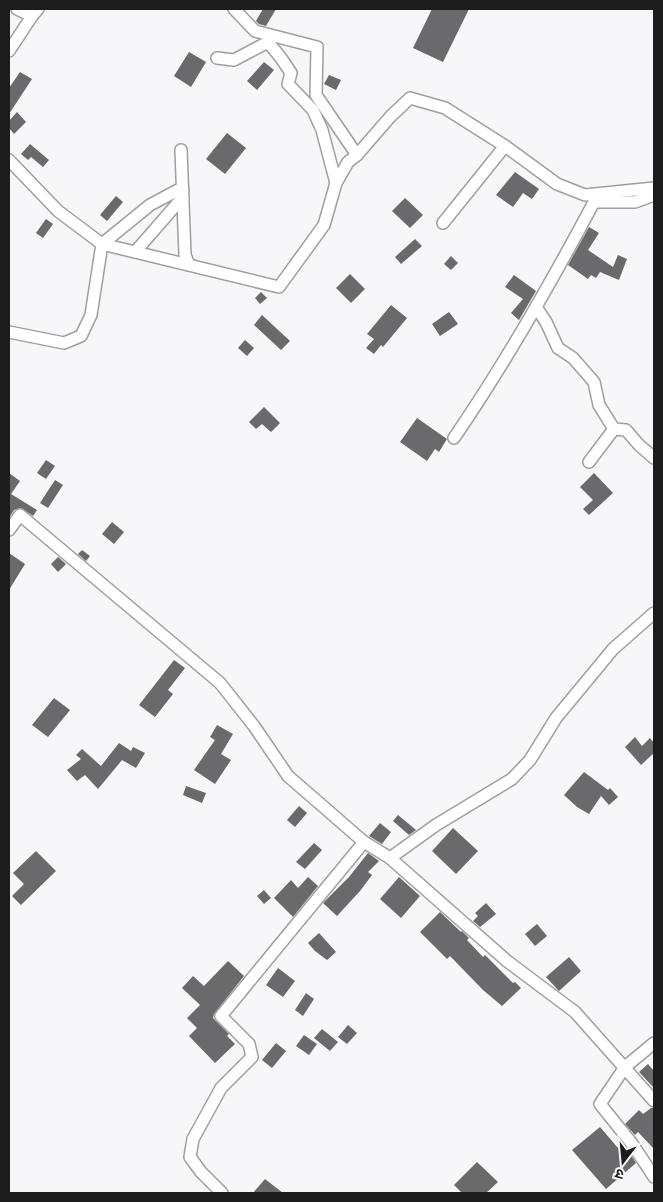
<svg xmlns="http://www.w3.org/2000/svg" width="663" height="1202" font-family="'Roboto Condensed','Noto Sans Devanagari',sans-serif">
<rect width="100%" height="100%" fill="#f7f6f9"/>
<!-- building -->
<g fill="#6a696c">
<polygon points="263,9 276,9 266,26 259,24 256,21"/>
<polygon points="432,9 469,9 443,62 413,48"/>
<polygon points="189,52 206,62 191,87 174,76"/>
<polygon points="264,62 274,70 257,90 247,81"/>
<polygon points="20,72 32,79 9,114 9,88"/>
<polygon points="329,75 341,80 336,90 324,84"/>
<polygon points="17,112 26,122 14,134 9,128 9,121"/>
<polygon points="227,133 246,148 225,174 206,159"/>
<polygon points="30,144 49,160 43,167 31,157 28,160 21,154"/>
<polygon points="515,172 539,189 532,199 523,193 513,207 496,195"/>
<polygon points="116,196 123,202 107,221 100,215"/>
<polygon points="405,198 423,215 410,228 392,211"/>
<polygon points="46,219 53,224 43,238 36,233"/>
<polygon points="589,227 599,233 588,250 613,267 618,255 627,259 619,280 600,272 596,278 591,275 588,279 568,265"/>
<polygon points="415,239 422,246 401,264 395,257"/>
<polygon points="451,256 458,263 451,270 444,264"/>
<polygon points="350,274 365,289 351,303 336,288"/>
<polygon points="514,275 536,291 519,320 511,313 523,299 505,287"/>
<polygon points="261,292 267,298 260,304 255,298"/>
<polygon points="391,305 407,318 383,347 381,345 374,354 366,348 374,339 367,334"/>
<polygon points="449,312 458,324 440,336 432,324"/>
<polygon points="262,315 290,341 281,350 254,325"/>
<polygon points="245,340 254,348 247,356 238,348"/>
<polygon points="264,407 280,423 271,432 262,424 256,429 249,422"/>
<polygon points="417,418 447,439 439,452 435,449 427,461 400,442"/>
<polygon points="46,460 55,466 46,479 37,473"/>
<polygon points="9,473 20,481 11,494 37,510 33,516 21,508 14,510 9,518"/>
<polygon points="594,473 613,493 589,515 583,509 593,500 580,487"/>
<polygon points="55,480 63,485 48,508 40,503"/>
<polygon points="112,522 124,532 114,544 102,534"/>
<polygon points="82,550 90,556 86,561 78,554"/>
<polygon points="9,553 25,564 9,590"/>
<polygon points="58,557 66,564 58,572 51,564"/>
<polygon points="174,660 185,668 168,690 173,694 155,717 139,705"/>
<polygon points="54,698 70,710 48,737 32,725"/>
<polygon points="217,725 233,734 221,754 231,760 215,784 194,770 215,740 210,737"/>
<polygon points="635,737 642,746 650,738 654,743 654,753 641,765 625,747"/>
<polygon points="119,743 131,751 133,747 145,753 136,768 122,760 98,789 85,775 77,781 67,770 81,759 76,755 82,749 101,766"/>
<polygon points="584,772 608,790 610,788 618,797 609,805 601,796 589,814 577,807 564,795"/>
<polygon points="186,786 206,793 202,803 183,795"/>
<polygon points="299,806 307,813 295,827 287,820"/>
<polygon points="398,815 416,830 409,835 393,821"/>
<polygon points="380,823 391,832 382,844 369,836"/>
<polygon points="453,828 478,851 456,874 432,851"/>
<polygon points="314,843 322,850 305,869 296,862"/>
<polygon points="36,851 56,871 21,905 12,896 24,884 13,873"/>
<polygon points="368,853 379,861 368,872 372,875 360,891 337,916 323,903 349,877"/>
<polygon points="308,877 318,886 293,917 274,898 291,880 298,888"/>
<polygon points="399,877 420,896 401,918 380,899"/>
<polygon points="264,890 271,898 264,904 257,896"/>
<polygon points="486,903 496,914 480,927 473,921 478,916 475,913"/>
<polygon points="440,912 461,932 462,931 469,938 467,940 483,957 485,955 513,983 515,982 521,988 502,1006 483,990 450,956 447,959 420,932"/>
<polygon points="537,924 547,936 535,946 525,934"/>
<polygon points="319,933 336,952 327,960 315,951 308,943"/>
<polygon points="569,957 581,971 559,991 546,977"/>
<polygon points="228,961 244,976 214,1014 213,1018 229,1034 227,1036 235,1044 215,1063 189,1036 197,1028 187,1018 200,1005 182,988 193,976 204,986"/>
<polygon points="278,968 295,981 283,997 266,985"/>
<polygon points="306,993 314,999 303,1016 295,1010"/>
<polygon points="348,1025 357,1033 347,1044 338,1037"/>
<polygon points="322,1029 338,1042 330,1051 314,1038"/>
<polygon points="304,1035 317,1044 309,1055 296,1046"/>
<polygon points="276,1043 286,1051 272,1068 262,1060"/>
<polygon points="648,1064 654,1071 654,1088 639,1072"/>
<polygon points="651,1108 654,1108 654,1149 638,1132 635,1135 625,1124 639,1110 643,1114"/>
<polygon points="600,1127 624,1155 629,1152 636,1163 606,1189 572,1150"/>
<polygon points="477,1162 498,1182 486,1193 462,1193 454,1185"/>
<polygon points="265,1179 283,1193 253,1193"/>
</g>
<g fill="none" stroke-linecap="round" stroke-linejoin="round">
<defs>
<g id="minor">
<polyline points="17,9 32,16 38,9"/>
<polyline points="234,9 255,31 317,47 316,95 357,155"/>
<polyline points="9,51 32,16"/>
<polyline points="217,58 234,60 268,42 281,58 291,73 288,84 313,110 322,130 336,183"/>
<polyline points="181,150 185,255 189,265"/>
<polyline points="9,160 58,211 102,244 279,287 324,225 336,183 348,162 357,155 390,117 410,98 445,108 505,146 557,184 585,195 654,188"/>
<polyline points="443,223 505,146"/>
<polyline points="135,252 183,197"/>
<polyline points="536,307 546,322 558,348 573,358 594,382 599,405 614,429 626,430 639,445 654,458"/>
<polyline points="9,332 64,343 81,336 91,315 102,244 150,205 178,190 183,190"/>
<path d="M 454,438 C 506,362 551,283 594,202 L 635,202 L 654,195"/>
<polyline points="589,462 614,429"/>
<polyline points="9,530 20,515 220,683 254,726 288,776 364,842 390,858 507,961 575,1012 654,1101"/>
<polyline points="390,858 436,825 512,779 530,760 556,718 613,649 654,613"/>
<polyline points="654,1043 625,1067 600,1104 633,1145 654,1177"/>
<polyline points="222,1193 201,1172 190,1157 193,1139 221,1088 252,1057 249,1044 221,1016 364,842"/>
</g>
</defs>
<!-- minor casing -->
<use href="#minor" stroke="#9f9ea2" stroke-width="14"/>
<!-- minor -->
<use href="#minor" stroke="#fff" stroke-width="11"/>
</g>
<!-- border -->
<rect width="663" height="1202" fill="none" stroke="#1c1c1d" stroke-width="20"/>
<!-- north arrow -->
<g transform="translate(623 1162) rotate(196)" stroke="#f7f6f9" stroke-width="4" paint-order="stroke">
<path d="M0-4L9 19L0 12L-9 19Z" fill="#1c1c1d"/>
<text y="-8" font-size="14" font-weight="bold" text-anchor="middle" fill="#1c1c1d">उ</text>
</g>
</svg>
